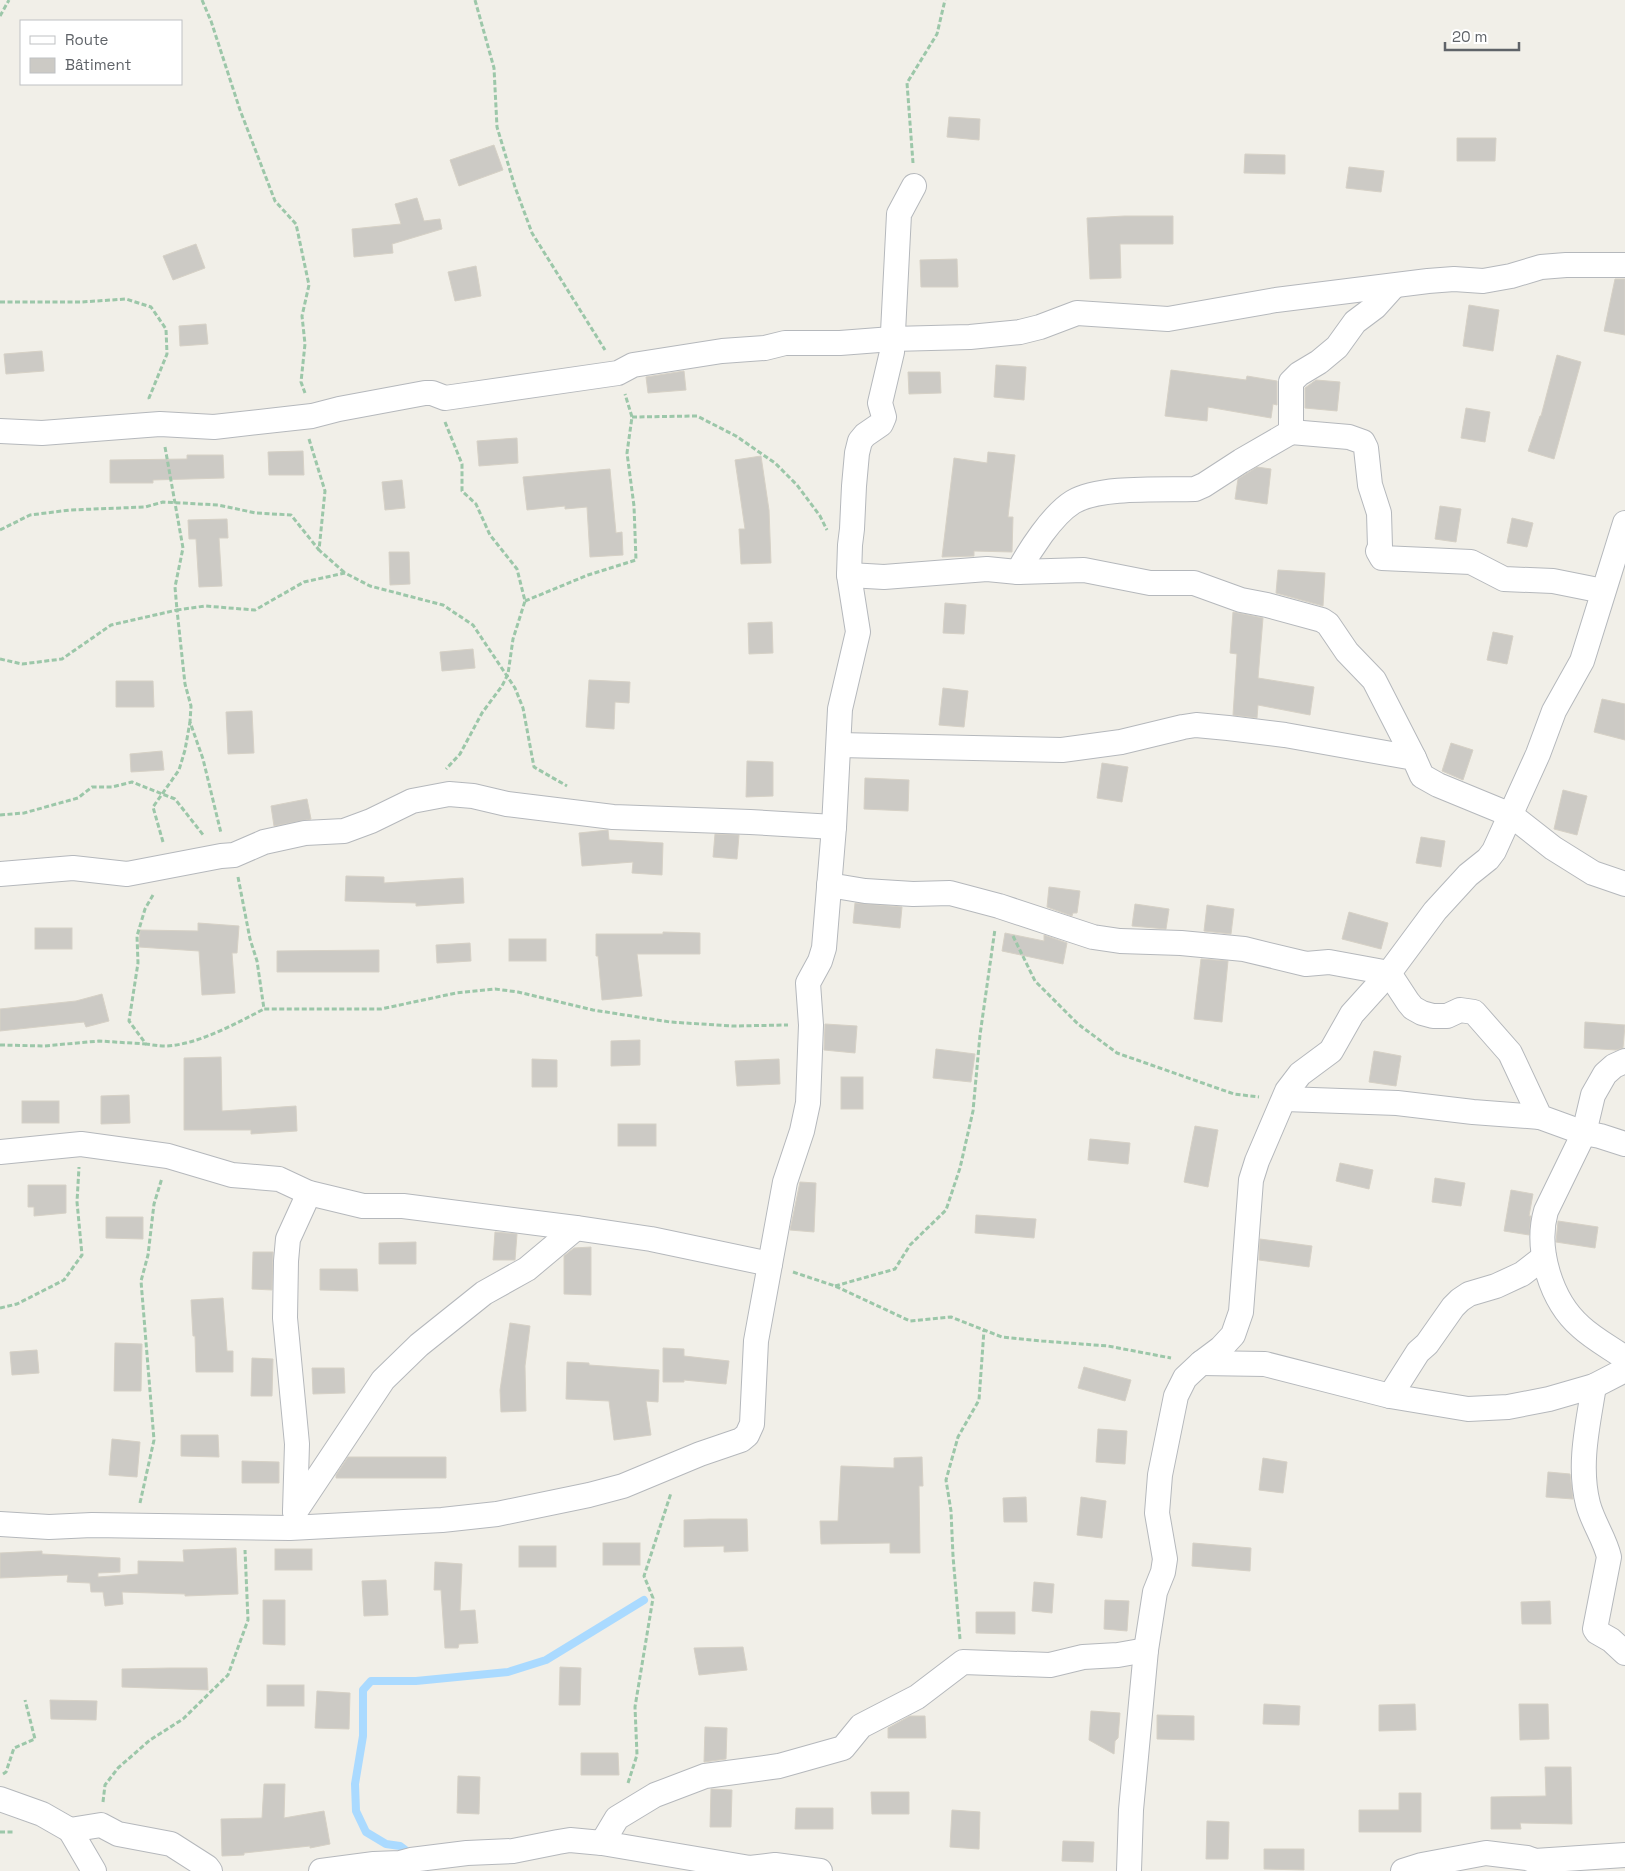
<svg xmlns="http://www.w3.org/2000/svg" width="1625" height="1871" font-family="'Space Grotesk',sans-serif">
<rect width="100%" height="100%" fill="#f1efe8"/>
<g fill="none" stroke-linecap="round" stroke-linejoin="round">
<!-- stream -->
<polyline stroke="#aadaff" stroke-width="8" points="409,1856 408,1852 400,1846 386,1844 366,1832 356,1811 355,1784 363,1736 363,1690 371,1681 416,1681 508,1672 546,1660 644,1600"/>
</g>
<!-- building -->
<g fill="#cccac5" stroke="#d6d1c6">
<polygon points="949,117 980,119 979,140 947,137"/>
<polygon points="1457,138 1496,138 1495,161 1457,161"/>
<polygon points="494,145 503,170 459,186 450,160"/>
<polygon points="1245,154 1285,155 1285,174 1244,173"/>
<polygon points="1349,167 1384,171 1381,192 1346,188"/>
<polygon points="417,198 424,221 440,219 442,229 392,244 393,253 354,257 352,229 401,224 395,204"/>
<polygon points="1125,216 1173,216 1173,244 1120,244 1121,278 1090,279 1087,218"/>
<polygon points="196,244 205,268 173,280 163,256"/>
<polygon points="957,259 958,287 921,287 920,260"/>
<polygon points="476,266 481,296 455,301 448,272"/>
<polygon points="1615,279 1625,279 1625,335 1604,331"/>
<polygon points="1469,305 1499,310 1493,351 1463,346"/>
<polygon points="206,324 208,344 180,346 179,326"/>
<polygon points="42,351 44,371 6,374 4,354"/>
<polygon points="1557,355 1581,362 1554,459 1528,451 1540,416 1541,416"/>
<polygon points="996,365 1026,367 1024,400 994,397"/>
<polygon points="1171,370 1246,380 1247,376 1277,381 1277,405 1273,404 1271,418 1208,407 1207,421 1165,416"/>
<polygon points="684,371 686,390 648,393 646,377"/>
<polygon points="908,372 940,372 941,393 909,394"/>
<polygon points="1316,380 1340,382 1337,411 1305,408 1305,388"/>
<polygon points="1466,408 1490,412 1485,442 1461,438"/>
<polygon points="517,438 518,463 479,466 477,441"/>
<polygon points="303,451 304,475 269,475 268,452"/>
<polygon points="988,452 1015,455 1008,517 1013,517 1012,552 974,551 974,556 942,557 954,458 987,463"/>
<polygon points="187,455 223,455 224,478 153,480 153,483 110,483 110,460 187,459"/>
<polygon points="761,456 769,510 771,563 741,564 739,529 745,529 735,460"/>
<polygon points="1257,467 1271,469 1267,504 1235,499 1238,479"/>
<polygon points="610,469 616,533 622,532 623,555 590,557 587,507 565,509 565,506 527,510 523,477"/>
<polygon points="402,480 405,508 385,510 382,482"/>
<polygon points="1440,506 1461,509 1456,542 1435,539"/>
<polygon points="1512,518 1533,523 1527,547 1507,543"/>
<polygon points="227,519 228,538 219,538 222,586 199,587 196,539 189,539 188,520"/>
<polygon points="389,552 409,552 410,584 390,585"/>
<polygon points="1278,570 1325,573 1323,606 1276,593"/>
<polygon points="945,603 966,605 964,634 943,633"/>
<polygon points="1233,612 1263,618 1258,678 1314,687 1310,715 1258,705 1257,718 1233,715 1237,654 1230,653"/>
<polygon points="772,622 773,653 749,654 748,623"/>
<polygon points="1493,632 1513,636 1507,664 1487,660"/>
<polygon points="473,649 475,668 442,671 440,652"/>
<polygon points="589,680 630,682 629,703 615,702 614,729 586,727"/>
<polygon points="116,681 153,681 154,707 116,707"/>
<polygon points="943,688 968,691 964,727 939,725"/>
<polygon points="1602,699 1625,704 1625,740 1594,732"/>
<polygon points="252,711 254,753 228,754 226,712"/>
<polygon points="1451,743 1473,750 1463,780 1442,771"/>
<polygon points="162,751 164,770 131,772 130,754"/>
<polygon points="747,761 773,762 773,796 746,797"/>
<polygon points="1102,763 1128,767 1122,802 1097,798"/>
<polygon points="865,778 909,780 908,811 864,809"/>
<polygon points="1563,790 1587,796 1577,835 1554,829"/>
<polygon points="307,799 311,819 274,826 271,806"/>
<polygon points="608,830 609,840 663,843 662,875 632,873 633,862 582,866 579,833"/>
<polygon points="715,834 739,835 737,859 713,857"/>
<polygon points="1421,837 1445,841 1441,867 1416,863"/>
<polygon points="346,876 384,877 384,883 463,878 464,903 416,906 416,903 345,901"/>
<polygon points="1049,887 1080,891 1077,913 1073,913 1072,916 1047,907"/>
<polygon points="855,903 902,907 900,928 853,923"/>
<polygon points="1135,904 1169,909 1166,929 1132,926"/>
<polygon points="1207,905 1234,909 1231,934 1204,931"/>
<polygon points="1349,912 1388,923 1381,949 1342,939"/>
<polygon points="198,923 239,926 237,953 232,953 235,993 202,995 199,951 139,947 140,930 198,931"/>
<rect x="35" y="928" width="37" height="21"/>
<polygon points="663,932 700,933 700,954 637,954 642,996 602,1000 598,956 596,956 596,934 663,934"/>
<polygon points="1005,933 1044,941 1044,935 1067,943 1063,964 1002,951"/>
<rect x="509" y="939" width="37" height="22"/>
<polygon points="470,943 471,961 437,963 436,945"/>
<polygon points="379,950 379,972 277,972 277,951"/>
<polygon points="1201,959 1228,961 1222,1022 1194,1019"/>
<polygon points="102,994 109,1021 86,1027 84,1022 0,1031 0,1009 76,1001"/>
<polygon points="1585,1022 1625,1025 1623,1048 1616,1050 1584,1048"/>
<polygon points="825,1024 857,1026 855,1053 824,1050"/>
<polygon points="640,1040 640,1065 611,1066 611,1041"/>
<polygon points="936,1049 975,1054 971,1082 933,1078"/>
<polygon points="1374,1051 1401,1056 1396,1086 1369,1082"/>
<polygon points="221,1057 222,1111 296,1106 297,1131 251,1134 251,1130 184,1130 184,1058"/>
<polygon points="532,1059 557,1060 557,1087 532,1087"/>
<polygon points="779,1059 780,1084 737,1086 735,1061"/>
<rect x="841" y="1077" width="22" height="32"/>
<polygon points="129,1095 130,1123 101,1124 101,1096"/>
<rect x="22" y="1101" width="37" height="22"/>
<rect x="618" y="1124" width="38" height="22"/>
<polygon points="1195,1126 1218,1130 1208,1187 1184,1182"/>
<polygon points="1090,1139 1130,1143 1128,1164 1088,1160"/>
<polygon points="1340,1163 1373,1170 1369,1189 1336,1181"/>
<polygon points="1435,1178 1465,1183 1461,1206 1432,1202"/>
<polygon points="800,1182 816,1183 814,1232 790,1230"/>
<polygon points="28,1185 66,1185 66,1213 34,1216 34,1207 28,1207"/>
<polygon points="1511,1190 1533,1194 1529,1216 1531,1216 1529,1235 1504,1231"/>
<polygon points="976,1215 1036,1219 1034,1238 975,1233"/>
<polygon points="106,1217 143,1217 143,1239 106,1238"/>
<polygon points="1558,1221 1598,1227 1595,1248 1556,1242"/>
<polygon points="495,1232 517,1234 515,1260 493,1260"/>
<polygon points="1260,1239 1312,1246 1309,1267 1259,1260"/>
<polygon points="416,1242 416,1264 379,1264 379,1243"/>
<polygon points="591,1247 591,1295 564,1294 564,1256 574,1248"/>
<polygon points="253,1252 273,1252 272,1290 252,1289"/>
<polygon points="320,1269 357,1269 358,1291 320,1290"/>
<polygon points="223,1298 227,1351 233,1351 233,1372 196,1372 195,1336 193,1336 191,1300"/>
<polygon points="510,1323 530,1326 525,1366 526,1411 501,1412 500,1390"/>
<polygon points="115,1343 142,1344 141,1391 114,1391"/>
<polygon points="663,1348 684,1349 684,1356 729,1361 726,1384 684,1380 684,1382 663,1382"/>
<polygon points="37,1350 39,1373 12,1375 10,1352"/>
<polygon points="252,1358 273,1359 272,1396 251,1396"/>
<polygon points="567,1362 589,1363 589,1365 659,1370 658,1402 646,1401 651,1435 614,1440 609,1401 566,1399"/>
<polygon points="1084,1367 1131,1380 1125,1401 1078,1388"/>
<polygon points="312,1368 344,1368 345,1393 313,1394"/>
<polygon points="1098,1429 1127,1431 1125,1464 1096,1462"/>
<polygon points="181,1435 218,1435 219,1457 181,1456"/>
<polygon points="112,1439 140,1442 137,1477 109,1475"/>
<polygon points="348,1457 446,1457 446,1478 336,1478 336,1475"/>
<polygon points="922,1457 923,1486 919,1486 920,1553 890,1553 890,1543 821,1544 820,1521 838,1521 841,1466 894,1468 894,1458"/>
<polygon points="1263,1458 1287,1462 1283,1493 1259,1490"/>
<polygon points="242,1461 279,1462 279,1483 242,1483"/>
<polygon points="1548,1472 1570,1474 1573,1499 1546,1497"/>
<polygon points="1026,1497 1027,1522 1004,1522 1003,1498"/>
<polygon points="1081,1497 1106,1501 1102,1538 1077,1535"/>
<polygon points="710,1519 747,1519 748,1551 724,1552 724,1546 684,1547 684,1520"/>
<rect x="603" y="1543" width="37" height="22"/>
<polygon points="1193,1543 1251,1548 1250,1571 1192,1566"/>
<rect x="519" y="1546" width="37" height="21"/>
<polygon points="236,1548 238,1594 185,1596 185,1594 122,1592 123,1604 105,1606 103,1592 91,1592 90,1583 67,1582 68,1575 0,1578 0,1553 42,1551 42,1554 120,1558 120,1572 98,1573 98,1577 138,1574 138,1561 184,1562 183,1550"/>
<rect x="275" y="1549" width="37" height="21"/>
<polygon points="435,1562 462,1564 460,1611 475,1610 478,1643 459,1644 458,1648 445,1648 441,1590 434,1590"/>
<polygon points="386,1580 388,1615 364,1616 362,1581"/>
<polygon points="1034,1582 1054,1584 1052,1613 1032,1611"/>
<polygon points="263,1600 285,1600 285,1645 263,1644"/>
<polygon points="1105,1600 1129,1601 1127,1631 1104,1629"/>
<polygon points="1550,1601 1551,1624 1522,1624 1521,1602"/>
<polygon points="976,1612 1015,1612 1015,1634 976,1633"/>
<polygon points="743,1647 747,1670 699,1675 694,1648"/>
<polygon points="560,1667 581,1668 580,1705 559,1705"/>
<polygon points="170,1668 207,1668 208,1690 122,1687 122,1669"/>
<rect x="267" y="1685" width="37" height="21"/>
<polygon points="317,1691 350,1693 349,1729 315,1728"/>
<polygon points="50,1700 97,1701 96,1720 51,1719"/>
<polygon points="1264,1704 1300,1706 1299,1725 1263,1724"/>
<polygon points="1415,1704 1416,1730 1379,1731 1379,1705"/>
<polygon points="1519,1704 1548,1704 1549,1739 1520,1740"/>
<polygon points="1091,1711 1120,1713 1118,1738 1115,1741 1114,1754 1089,1740"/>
<polygon points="1157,1715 1194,1716 1194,1740 1157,1739"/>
<polygon points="910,1716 925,1716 926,1738 888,1738 888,1728"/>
<polygon points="705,1727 727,1728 726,1759 704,1762"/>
<polygon points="581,1753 618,1753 619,1775 581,1775"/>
<polygon points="1545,1767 1571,1767 1572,1824 1520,1823 1521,1829 1491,1829 1491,1797 1546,1796"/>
<polygon points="458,1776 480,1777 479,1814 457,1813"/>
<polygon points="264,1784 285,1784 284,1818 324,1811 330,1844 310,1848 310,1846 244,1853 244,1855 222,1856 221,1819 262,1818"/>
<polygon points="711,1789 732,1790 731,1827 710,1827"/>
<polygon points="871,1792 909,1792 909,1814 872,1814"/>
<polygon points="1399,1793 1421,1793 1421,1832 1359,1832 1359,1810 1399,1810"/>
<polygon points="796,1808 833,1808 833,1829 795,1829"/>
<polygon points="952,1810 980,1812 979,1849 950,1847"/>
<polygon points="1207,1821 1229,1822 1228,1859 1206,1859"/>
<polygon points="1063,1841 1094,1842 1093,1862 1062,1861"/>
<polygon points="1264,1849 1304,1849 1304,1870 1264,1869"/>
</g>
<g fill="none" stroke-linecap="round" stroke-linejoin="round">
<defs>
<g id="minor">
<polyline points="0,431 42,433 160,424 214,427 312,416 339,409 425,393 432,393 445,398 618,373 633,365 722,351 765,348 785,343 840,343 892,339 970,337 1020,332 1040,327 1077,313 1168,319 1276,300 1428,281 1454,279 1483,281 1511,276 1541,267 1566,265 1625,265"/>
<polyline points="1291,432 1349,437 1363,442 1366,448 1370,485 1379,513 1380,547 1378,551 1382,558 1471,562 1504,579 1553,581 1603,591"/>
<path d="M 1018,572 C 1029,551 1052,515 1073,502 C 1100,486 1163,490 1195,489 L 1204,485 L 1241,461 L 1291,432 L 1291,382 L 1299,374 L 1319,362 L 1337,347 L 1355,322 L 1375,307 L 1393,287"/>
<polyline points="849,575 884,577 987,569 1018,572 1084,570 1150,583 1194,583 1241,600 1267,605 1322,620 1328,624 1347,652 1374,680 1414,758"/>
<polyline points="839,745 1062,750 1121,742 1183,727 1196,725 1228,728 1285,735 1414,758 1422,776 1438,785 1511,815 1553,848 1593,873 1625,884"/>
<polyline points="0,874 73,868 127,874 221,856 234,855 264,842 305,833 344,831 371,821 412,801 449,794 473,796 507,804 613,817 750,822 834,827"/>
<polyline points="829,885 865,891 913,894 950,893 999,906 1093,937 1120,941 1181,943 1244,949 1306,964 1329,962 1389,973 1408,1002 1413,1008 1422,1013 1433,1016 1447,1016 1460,1010 1474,1012 1510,1053 1540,1117 1584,1133 1600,1136 1625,1144"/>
<path d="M 1625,1061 L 1614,1066 L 1605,1074 L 1593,1095 L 1584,1133 L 1546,1211 C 1535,1249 1551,1301 1581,1327 C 1594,1339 1611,1348 1625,1358"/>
<polyline points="1285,1099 1397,1103 1473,1112 1540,1117"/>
<polyline points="0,1152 81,1144 168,1156 232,1175 279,1179 309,1193 363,1206 403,1206 576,1228 651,1239 770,1264"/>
<polyline points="1201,1363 1265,1364 1390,1396 1468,1409 1508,1407 1549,1399 1594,1386 1625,1370"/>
<path d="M 1594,1386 C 1588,1424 1578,1465 1588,1504 C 1593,1523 1605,1539 1609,1557 L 1595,1629 L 1597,1632 L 1611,1640 L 1625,1653"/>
<polyline points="1390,1396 1418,1352 1427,1344 1453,1307 1460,1300 1469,1294 1496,1286 1522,1274 1544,1257"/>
<polyline points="295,1511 297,1444 285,1318 286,1261 288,1239 309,1193"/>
<polyline points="295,1512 383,1380 419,1345 484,1293 527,1269 576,1228"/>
<polyline points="0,1524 49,1527 92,1525 290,1528 442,1520 497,1514 589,1495 623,1486 700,1454 741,1440 747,1435 752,1424 756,1341 785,1182 802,1131 808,1103 811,1025 808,983 820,961 824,948 834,827 840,709 858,632 849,575 850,545 852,529 854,486 857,453 860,441 865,435 881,424 884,417 880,403 892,352 899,214 914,186"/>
<polyline points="0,1799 42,1814 70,1830 101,1825 118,1834 171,1844 207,1867 210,1871"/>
<polyline points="70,1830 94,1871"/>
<polyline points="602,1843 750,1868 775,1865 820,1871"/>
<polyline points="321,1871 374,1864 400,1863 411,1860 467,1853 513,1851 558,1842 570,1840 602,1843 617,1818 655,1795 705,1776 779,1766 843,1748 861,1726 917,1697 963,1662 1050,1665 1083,1657 1118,1655 1146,1650"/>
<polyline points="1129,1871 1131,1810 1146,1650 1155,1592 1163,1572 1165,1559 1157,1513 1160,1475 1176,1396 1185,1378 1201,1363 1221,1348 1233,1335 1241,1312 1251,1180 1257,1161 1287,1091 1300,1074 1331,1051 1352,1014 1389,973 1435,911 1468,875 1488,859 1494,851 1538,754 1554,711 1582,661 1625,523"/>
<polyline points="1403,1871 1422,1865 1486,1853 1527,1858 1535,1861 1625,1855"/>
</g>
</defs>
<!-- minor casing -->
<use href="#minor" stroke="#b5b8bc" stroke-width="26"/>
<!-- path -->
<g stroke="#9cc7a9" stroke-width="3" stroke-dasharray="5 2.5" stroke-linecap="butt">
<polyline points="202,0 211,21 240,110 275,201 296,224 309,285 302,316 305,344 301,382 305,393"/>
<polyline points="475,0 494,68 497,127 515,187 532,233 605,350"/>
<polyline points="0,16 9,0"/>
<polyline points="913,163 907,83 937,34 945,0"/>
<polyline points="0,302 81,302 126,299 151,307 166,329 167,354 149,398 150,401"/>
<polyline points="632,417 697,416 736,436 775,463 797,485 820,516 827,530"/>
<polyline points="445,422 462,464 462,491 476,504 490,535 517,569 525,601 513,639 508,674 502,686 482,713 460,754 446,769"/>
<polyline points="309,439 325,491 319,550 345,573"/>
<polyline points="165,447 183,548 175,587 177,610 205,606 255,610 304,582 345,573 370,586 443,605 473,625 515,688 523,708 534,767 567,786"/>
<polyline points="0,530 30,515 70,510 145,507 163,502 218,505 256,513 291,515 319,550"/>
<polyline points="525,601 588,575 636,560 634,506 627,453 632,417 625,394"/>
<polyline points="0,659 22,664 62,659 111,625 177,610 185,684 191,706 190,722 203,759 221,833"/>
<polyline points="0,815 24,813 78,798 92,787 112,787 132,782 175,799 204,836"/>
<polyline points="163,842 153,807 179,770 185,750 190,722"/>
<polyline points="238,877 250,939 257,961 264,1009 381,1009 456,993 495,989 518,992 593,1010 670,1022 732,1026 788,1025"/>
<path d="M 153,895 L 145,909 L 137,936 L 138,963 L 129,1021 L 146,1044 C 153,1045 159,1046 166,1046 C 197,1045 237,1023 264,1009"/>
<polyline points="1013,936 1035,981 1078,1024 1117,1053 1234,1094 1259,1097"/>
<polyline points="0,1045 44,1046 99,1041 146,1044"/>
<polyline points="793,1272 835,1286 910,1321 951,1317 1002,1337 1042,1341 1108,1346 1171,1358"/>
<polyline points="835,1286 895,1269 910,1245 946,1210 960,1168 973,1111 980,1035 995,929"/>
<polyline points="0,1308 17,1304 64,1280 82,1255 77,1202 79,1167"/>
<polyline points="140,1503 154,1440 141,1281 148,1255 154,1204 162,1178"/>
<polyline points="960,1639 953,1556 951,1511 946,1480 958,1437 979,1400 984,1330"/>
<polyline points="3,1774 6,1772 14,1748 35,1739 25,1700"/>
<polyline points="628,1783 637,1755 635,1707 653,1598 644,1576 671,1493"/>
<polyline points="103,1802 105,1785 118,1768 150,1740 183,1719 228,1675 248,1620 245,1550"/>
<polyline points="0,1832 14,1832"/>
</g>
<!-- minor -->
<use href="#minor" stroke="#fff" stroke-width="24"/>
</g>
<!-- legend -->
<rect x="20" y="20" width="162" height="65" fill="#ffffff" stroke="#bfc1c3"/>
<rect x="30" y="36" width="25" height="8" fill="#ffffff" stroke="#bfc1c3"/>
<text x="65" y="45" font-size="15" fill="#5f6368">Route</text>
<rect x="30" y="58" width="25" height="15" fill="#cccac5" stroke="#bfc1c3"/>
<text x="65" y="70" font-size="15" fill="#5f6368">Bâtiment</text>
<!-- scale -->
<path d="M1445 42v8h74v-8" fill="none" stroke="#5f6368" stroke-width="2.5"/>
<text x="1452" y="42" font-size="15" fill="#5f6368" stroke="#ffffff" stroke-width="4" paint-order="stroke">20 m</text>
</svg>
